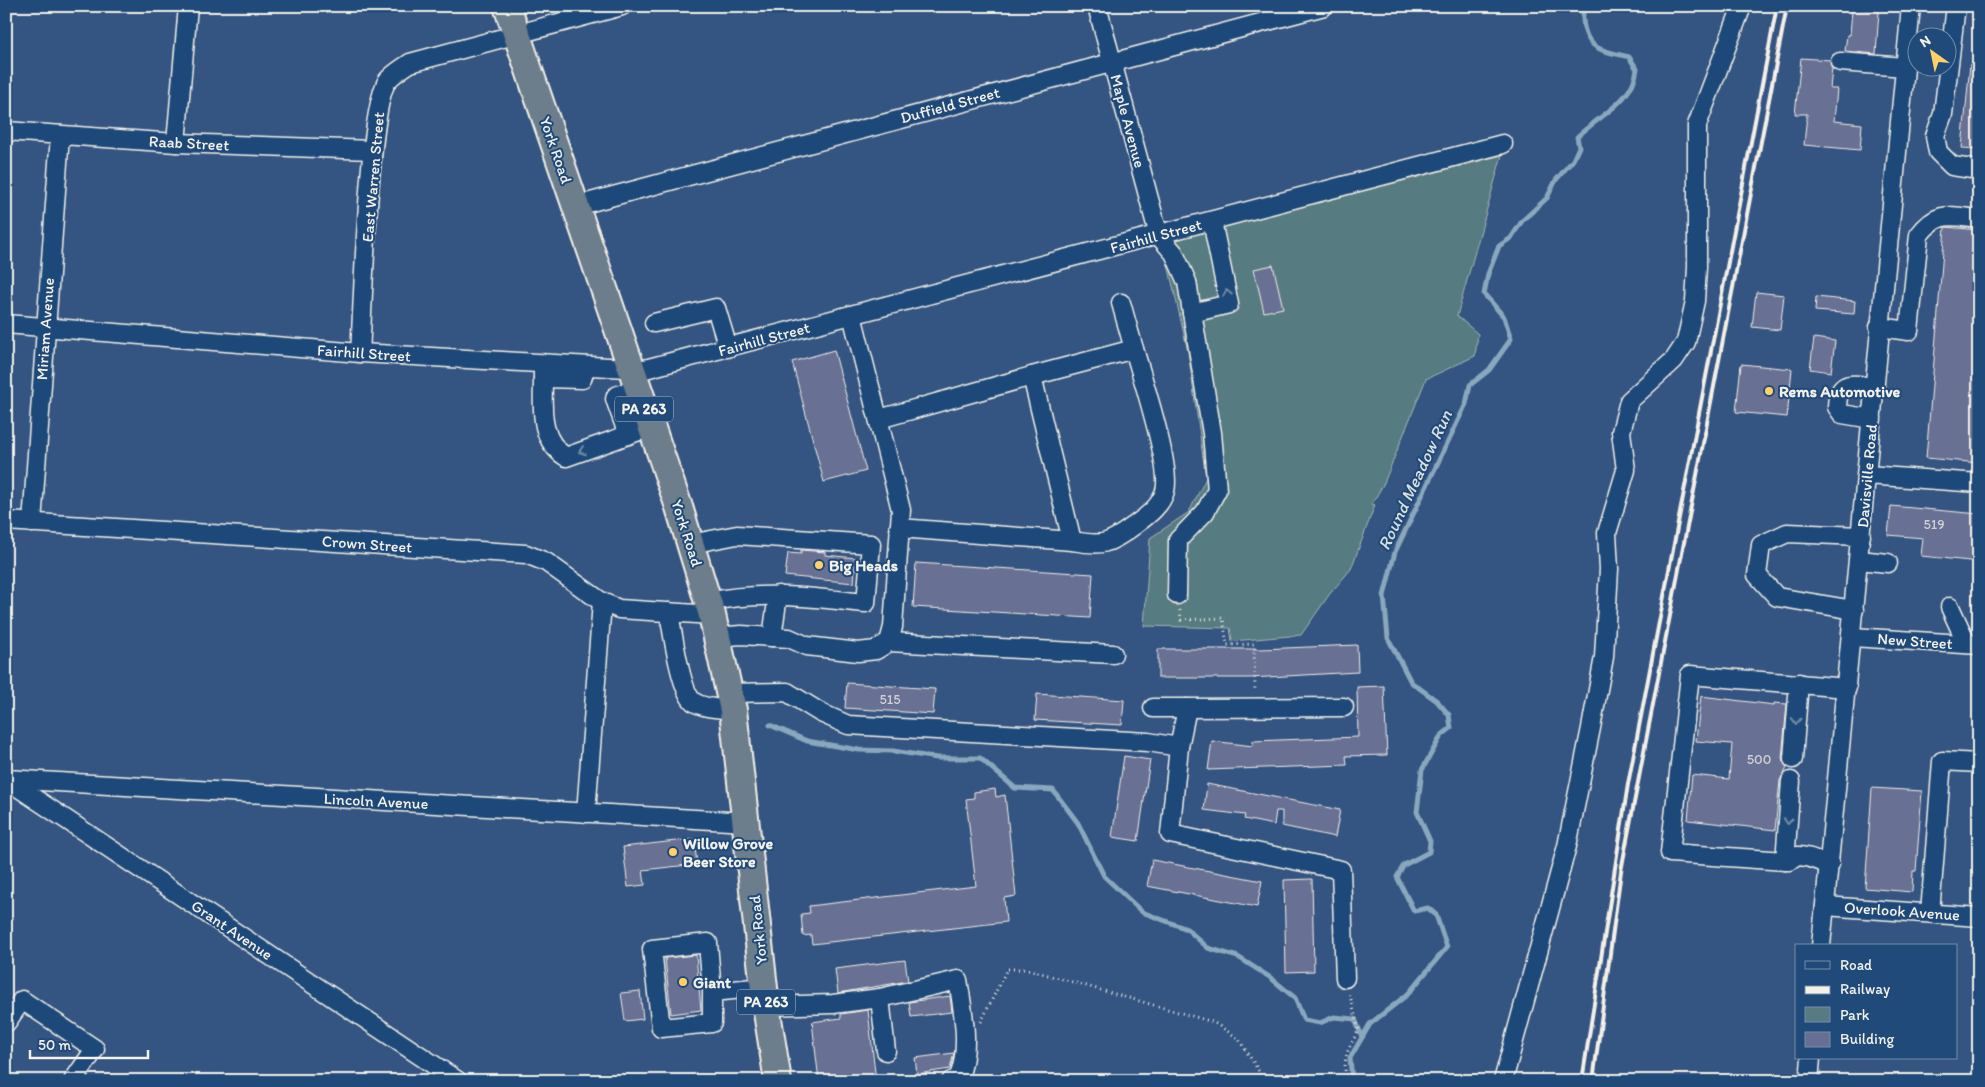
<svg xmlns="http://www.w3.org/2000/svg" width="1985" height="1087" font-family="Itim,sans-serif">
<rect width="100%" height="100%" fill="#345481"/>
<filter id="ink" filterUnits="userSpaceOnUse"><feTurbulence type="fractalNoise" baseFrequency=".02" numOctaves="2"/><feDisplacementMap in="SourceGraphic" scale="10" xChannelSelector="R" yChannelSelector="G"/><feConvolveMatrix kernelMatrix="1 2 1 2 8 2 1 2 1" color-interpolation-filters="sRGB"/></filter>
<g filter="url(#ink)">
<!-- green -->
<polygon fill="#577b81" stroke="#a6b6b4" points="1502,155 1457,316 1478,334 1475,356 1426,379 1384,483 1372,504 1375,505 1351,569 1329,595 1301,635 1232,641 1230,628 1144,626 1150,538 1189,512 1206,478 1188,352 1163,243"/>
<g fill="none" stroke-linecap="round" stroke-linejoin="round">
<!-- stream -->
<g stroke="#8aa8bd" stroke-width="5">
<polyline points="770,725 807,741 859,750 893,751 937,758 980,758 1015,788 1053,790 1078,823 1104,876 1142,912 1187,929 1208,948 1238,957 1271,978 1295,998 1304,1020 1320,1023 1334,1017 1355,1019 1362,1037"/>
<path d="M 1352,1081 L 1350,1058 L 1370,1024 L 1408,994 L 1447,947 L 1436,915 L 1428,908 L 1414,911 L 1397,877 L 1404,865 L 1429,852 L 1430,841 L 1417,812 L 1422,770 L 1441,736 L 1451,728 L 1449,715 L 1437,701 L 1411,682 L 1388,638 L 1384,596 L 1395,552 L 1466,404 L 1470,385 L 1489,370 L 1511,339 L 1504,317 L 1484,294 L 1488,274 L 1499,246 L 1511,238 L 1522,221 L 1547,198 L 1556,180 L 1573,160 L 1579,147 L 1577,137 C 1598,116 1633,102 1637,69 L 1629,57 C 1619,54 1607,53 1598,48 C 1584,41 1581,20 1584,6"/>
</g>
</g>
<!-- building -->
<g fill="#676f94" stroke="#f4f1e8">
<polygon points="1852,9 1879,11 1876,54 1845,51 1847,35 1850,35"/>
<polygon points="1801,58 1830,60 1832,68 1830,89 1837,89 1834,121 1862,124 1860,150 1804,145 1807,114 1795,114"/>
<polygon points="1970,64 1979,65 1979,149 1962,148"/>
<polygon points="1945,227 1979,230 1979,463 1926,458"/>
<polygon points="1273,265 1283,308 1264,312 1254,269"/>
<polygon points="1756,292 1784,295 1780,330 1752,327"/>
<polygon points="1816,297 1855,301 1854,314 1815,311"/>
<polygon points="1814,338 1835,341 1831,372 1810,369"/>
<polygon points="834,350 866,471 824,482 792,362"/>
<polygon points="1741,364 1792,369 1787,417 1736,412"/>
<polygon points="1891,506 1979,514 1979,562 1921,556 1923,538 1888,535"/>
<polygon points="801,550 825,552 825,555 856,558 854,583 785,576 788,553 801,554"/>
<polygon points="916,563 1093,574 1090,618 913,607"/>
<polygon points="1357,645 1358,672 1250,678 1158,678 1158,649 1261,649"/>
<polygon points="847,683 935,689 933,714 845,708"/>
<polygon points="1384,686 1387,755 1346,756 1347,765 1208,770 1212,741 1253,746 1253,741 1358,737 1357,687"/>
<polygon points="1037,694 1124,700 1122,725 1035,720"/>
<polygon points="1701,696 1774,705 1774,703 1787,704 1782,758 1787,768 1780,780 1775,830 1688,820 1692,775 1729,779 1732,744 1696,741"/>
<polygon points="1124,756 1150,760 1138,841 1112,837"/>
<polygon points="1207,784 1340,810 1335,837 1282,826 1282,811 1276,811 1274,825 1244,819 1245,815 1204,810"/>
<polygon points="1872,788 1922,791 1916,871 1913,871 1912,892 1865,888"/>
<polygon points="995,789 996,797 1005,795 1016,896 1004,898 1006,922 812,944 811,935 803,936 801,914 810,913 809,906 976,886 966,799 974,798 974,792"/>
<polygon points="694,839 697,864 643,870 645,885 628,887 623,847"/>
<polygon points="1152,860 1262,881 1257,907 1147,886"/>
<polygon points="1312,879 1314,971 1286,972 1284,880"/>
<polygon points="696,955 701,1010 671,1014 665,958"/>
<polygon points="905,960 908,981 838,993 835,969"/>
<polygon points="640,991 643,1019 625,1021 621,993"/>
<polygon points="950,996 952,1012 911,1017 909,1002"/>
<polygon points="868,1010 876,1081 819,1081 812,1022 841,1018 841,1014"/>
<polygon points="954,1053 950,1069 917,1074 915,1058"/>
</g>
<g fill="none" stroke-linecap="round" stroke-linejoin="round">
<defs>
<g id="minor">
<polyline points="1097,6 1159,236 1174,253 1187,282 1212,433 1217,490 1205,512 1178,540 1177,595"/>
<polyline points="1956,6 1943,114 1935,136 1938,152 1952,166 1979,170"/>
<polyline points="1840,62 1905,67"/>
<polyline points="6,131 176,143 372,150"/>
<polyline points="176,143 188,6"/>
<polyline points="576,206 1324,6"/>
<polyline points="1192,313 1229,304 1212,221"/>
<polyline points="852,315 901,510 893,627 889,642"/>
<polyline points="654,323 716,308 728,348"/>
<polyline points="6,324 360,353 645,369 1503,144"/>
<path d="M 1879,327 L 1909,331 L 1919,235 C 1938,210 1950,216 1979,219"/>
<path d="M 360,353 C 363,310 368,104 388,80 C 394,73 403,68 410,63 L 622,6"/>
<polyline points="543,367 543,378 582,379 586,366"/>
<polyline points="1032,376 1134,349 1121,303"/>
<path d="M 543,378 C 543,407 538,439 566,457 L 650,427"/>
<polyline points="879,419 1032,376 1072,541 899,528"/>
<path d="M 1872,419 L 1842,414 L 1837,407 C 1838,378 1853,385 1875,387"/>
<polyline points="628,435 615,399 616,396 637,388"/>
<polyline points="1867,475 1979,483"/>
<polyline points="6,521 526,554 546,562 602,602 619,609 712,615"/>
<polyline points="32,523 60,135"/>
<path d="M 1072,541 C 1102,546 1108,545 1132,527 C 1144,518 1161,507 1165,491 C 1172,468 1142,377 1134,349"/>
<path d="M 690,544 L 737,535 L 871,544 L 866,603 C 814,598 761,590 708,602"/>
<polyline points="1859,560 1888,563"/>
<polyline points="1950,607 1967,644"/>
<polyline points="1854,610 1777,597 1757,575 1761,545 1787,533 1861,536"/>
<path d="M 669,612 C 672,630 681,693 694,702 C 705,709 720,708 733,710"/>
<polyline points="717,637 741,635 789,638 807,646 858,652 876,650 889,642 1113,654"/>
<polyline points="772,637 778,595"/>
<polyline points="1852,637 1979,645"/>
<polyline points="730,693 787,692 821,713 848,725 1148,742 1179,747 1170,834 1341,870 1345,978"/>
<polyline points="1153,708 1187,708"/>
<polyline points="1179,747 1187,708 1344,707"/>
<polyline points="1793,759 1799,683"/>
<polyline points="6,779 746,822"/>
<polyline points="7,780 458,1081"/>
<polyline points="586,813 602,602"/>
<polyline points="1785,861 1791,781"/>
<path d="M 1830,864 C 1815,862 1814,856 1797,856 L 1790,861 L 1785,861 L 1670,853 L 1690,675 L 1847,688"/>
<polyline points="1825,906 1979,917"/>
<polyline points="1930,913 1942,761 1979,763"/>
<polyline points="1821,946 1911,6"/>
<polyline points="712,992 712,1023 661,1028 652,949 708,943 712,992 764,987"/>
<path d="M 880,998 L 958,980 C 963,1011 971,1050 958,1079 L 951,1081"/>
<polyline points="766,1006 833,1004 880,998 886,1051"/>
<polyline points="6,1023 22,1000 95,1049 73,1081"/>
<polyline points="1503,1081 1567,846 1591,728 1604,657 1609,569 1607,533 1626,470 1621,432 1629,401 1674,360 1686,342 1695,301 1697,267 1697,125 1742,6"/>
<polyline points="1809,1081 1811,1058"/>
</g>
<polyline id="highway" points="507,6 679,507 712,615 733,710 766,1006 778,1081"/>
</defs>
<!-- minor casing -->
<use href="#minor" stroke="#f4f1e8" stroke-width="21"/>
<!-- highway casing -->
<use href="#highway" stroke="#f4f1e8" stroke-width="30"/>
<!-- path -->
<g stroke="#f4f1e8" stroke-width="3" stroke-dasharray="1 4" stroke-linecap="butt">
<polyline points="1180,610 1181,620 1223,618 1227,645 1254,644 1255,692"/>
<polyline points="981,1022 1007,969 1027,969 1213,1022 1238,1038 1260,1073 1260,1081"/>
<path d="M 1346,1081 C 1343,1057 1347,1050 1359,1030 L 1349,992"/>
</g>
<!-- minor -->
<use href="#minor" stroke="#1f4a7a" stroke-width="18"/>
<!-- highway -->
<use href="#highway" stroke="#6c7d8c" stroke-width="26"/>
<!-- rail -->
<g stroke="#f4f1e8" stroke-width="4">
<polyline points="1582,1081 1628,784 1777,6"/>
<polyline points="1593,1081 1621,871 1787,6"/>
</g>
</g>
<!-- one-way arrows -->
<defs><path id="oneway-chevron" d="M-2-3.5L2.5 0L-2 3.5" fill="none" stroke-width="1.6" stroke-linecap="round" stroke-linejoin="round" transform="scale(1.25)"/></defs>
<g stroke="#748da6">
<use href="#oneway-chevron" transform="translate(1227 293) rotate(-101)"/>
<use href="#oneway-chevron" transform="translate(582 451) rotate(161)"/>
<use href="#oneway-chevron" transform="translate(1796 721) rotate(95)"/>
<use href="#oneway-chevron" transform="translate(1788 821) rotate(94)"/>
</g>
</g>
<!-- markers -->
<g fill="#ffd166" stroke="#1f4a7a" stroke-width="2">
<circle cx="1769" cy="391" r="5"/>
<circle cx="819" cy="565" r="5"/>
<circle cx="673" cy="852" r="5"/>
<circle cx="683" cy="982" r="5"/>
</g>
<g text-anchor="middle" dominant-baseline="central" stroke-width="4" stroke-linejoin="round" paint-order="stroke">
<!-- number labels -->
<g font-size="14" fill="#d1d0d3">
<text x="1934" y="524">519</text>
<text x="890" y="699">515</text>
<text x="1759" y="759">500</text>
</g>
<!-- shield labels -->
<g fill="#1f4a7a" stroke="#b4bfc7" stroke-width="1">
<rect x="615" y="396.5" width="58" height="25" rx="4"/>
<rect x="737" y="989.5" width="58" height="25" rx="4"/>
</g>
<g font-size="15" font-weight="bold" fill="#f4f1e8">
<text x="644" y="409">PA 263</text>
<text x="766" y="1002">PA 263</text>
</g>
<!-- street labels -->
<g font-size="16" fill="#f4f1e8" stroke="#1f4a7a">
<text transform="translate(950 105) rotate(-15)">Duffield Street</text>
<text transform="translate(1128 121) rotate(75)">Maple Avenue</text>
<text transform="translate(189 143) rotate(3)">Raab Street</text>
<text transform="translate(556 150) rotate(71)">York Road</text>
<text transform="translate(373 177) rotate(-85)">East Warren Street</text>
<text transform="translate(1156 236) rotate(-15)">Fairhill Street</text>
<text transform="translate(45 329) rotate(-86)">Miriam Avenue</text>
<text transform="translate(764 339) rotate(-15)">Fairhill Street</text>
<text transform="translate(364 353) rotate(4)">Fairhill Street</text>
<text transform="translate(1867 476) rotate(-85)">Davisville Road</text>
<text transform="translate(687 533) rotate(72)">York Road</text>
<text transform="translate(367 544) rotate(4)">Crown Street</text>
<text transform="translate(1915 641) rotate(4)">New Street</text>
<text transform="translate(376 801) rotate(3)">Lincoln Avenue</text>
<text transform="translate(1902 911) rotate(4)">Overlook Avenue</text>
<text transform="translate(232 930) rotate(34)">Grant Avenue</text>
<text transform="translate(758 930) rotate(-96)">York Road</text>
</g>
<!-- poi labels -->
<g font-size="16" font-weight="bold" fill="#f4f1e8" stroke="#1f4a7a" text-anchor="start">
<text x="1779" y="391">Rems Automotive</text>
<text x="829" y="565">Big Heads</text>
<text x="683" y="843">Willow Grove<tspan x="683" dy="18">Beer Store</tspan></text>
<text x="693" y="982">Giant</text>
</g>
<!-- water labels -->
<g font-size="18" font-style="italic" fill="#dadfdd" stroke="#1f4a7a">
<text transform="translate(1415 480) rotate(-65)">Round Meadow Run</text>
</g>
</g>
<!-- margin -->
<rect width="1985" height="1087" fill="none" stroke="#1f4a7a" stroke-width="25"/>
<rect x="12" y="12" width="1960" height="1062" fill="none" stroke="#f4f1e8" stroke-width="2" filter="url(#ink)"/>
<!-- legend -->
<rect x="1795" y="944" width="162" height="115" fill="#1f4a7a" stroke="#748da6"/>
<rect x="1805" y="961" width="25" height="8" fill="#1f4a7a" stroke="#748da6"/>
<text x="1840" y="970" font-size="15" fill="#f4f1e8">Road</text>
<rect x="1805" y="986" width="25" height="8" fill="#f4f1e8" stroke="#748da6"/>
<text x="1840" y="994" font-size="15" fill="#f4f1e8">Railway</text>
<rect x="1805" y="1007" width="25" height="15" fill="#577b81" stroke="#748da6"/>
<text x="1840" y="1020" font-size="15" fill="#f4f1e8">Park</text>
<rect x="1805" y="1032" width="25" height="15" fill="#676f94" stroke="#748da6"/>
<text x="1840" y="1044" font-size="15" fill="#f4f1e8">Building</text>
<!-- north arrow -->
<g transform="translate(1932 52) rotate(327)"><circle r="24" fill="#1f4a7a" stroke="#748da6"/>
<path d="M0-4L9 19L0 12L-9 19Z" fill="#ffd166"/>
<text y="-8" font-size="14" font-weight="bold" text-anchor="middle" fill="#f4f1e8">N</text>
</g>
<!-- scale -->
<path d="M30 1050v8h118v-8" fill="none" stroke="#f4f1e8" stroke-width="2.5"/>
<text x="38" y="1050" font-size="15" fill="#f4f1e8" stroke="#1f4a7a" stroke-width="4" paint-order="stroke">50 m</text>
</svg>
